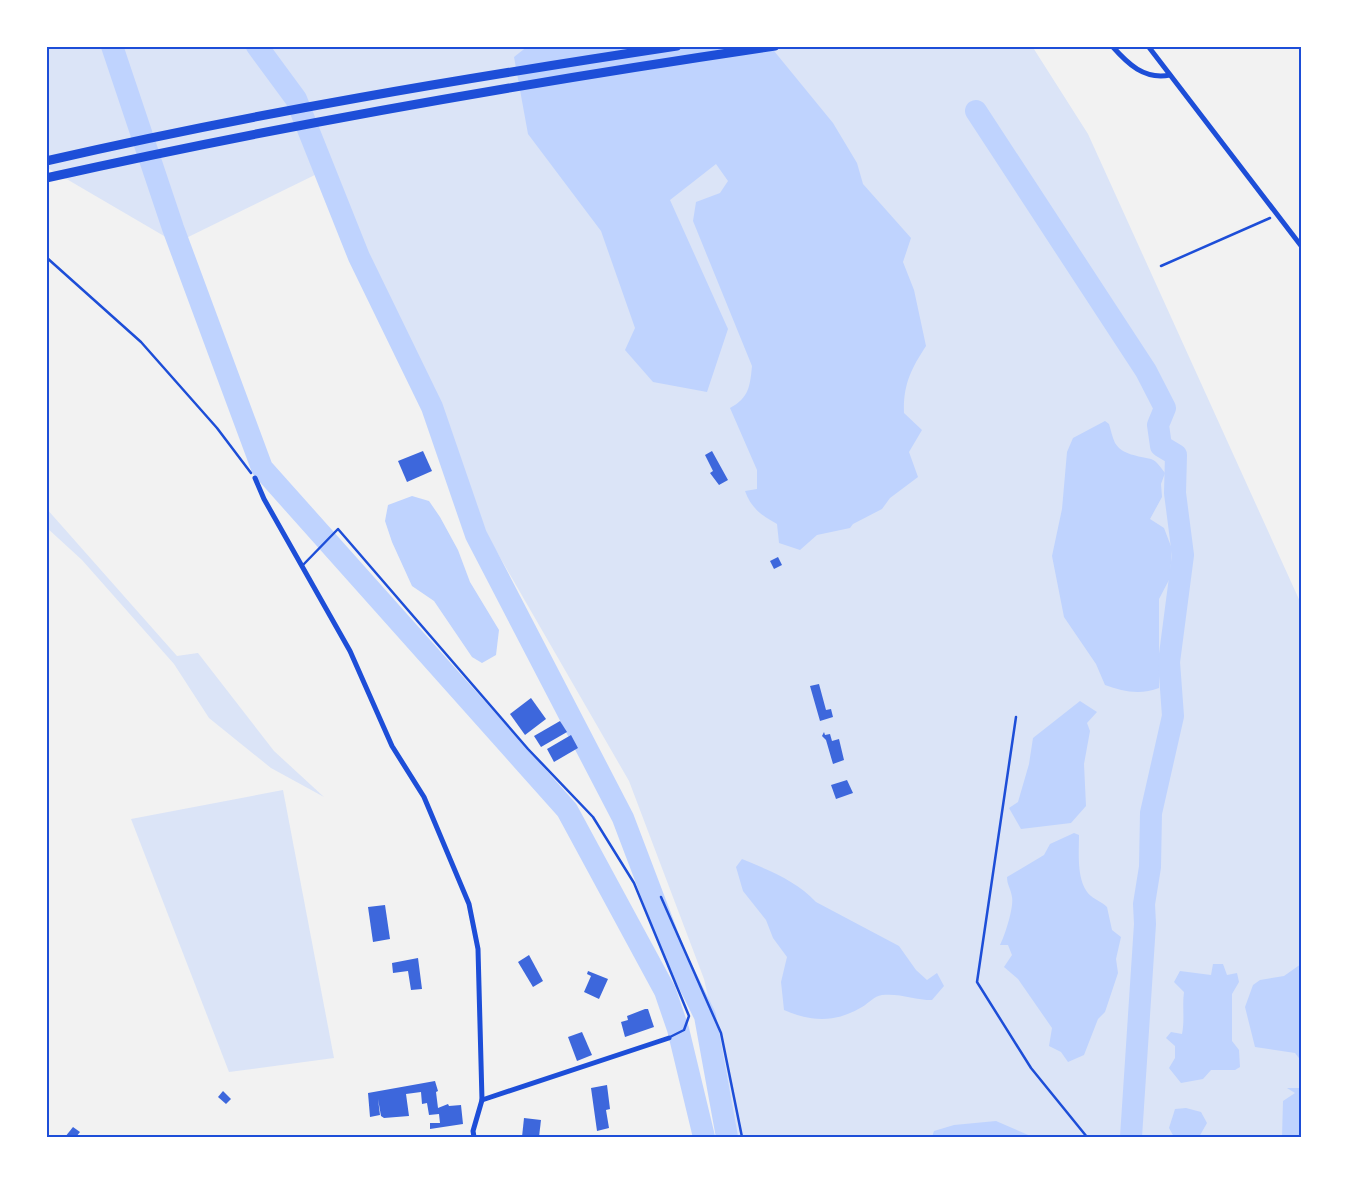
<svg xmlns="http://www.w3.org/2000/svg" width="1348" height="1183" font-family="'Archivo Narrow',sans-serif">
<rect width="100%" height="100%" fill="#f2f2f2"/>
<!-- green -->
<g fill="#dbe4f7">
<polygon points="46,46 1032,46 1088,134 1302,606 1302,1137 735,1137 722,1059 704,979 629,781 490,540 323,171 176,243 46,167"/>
<polygon points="46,508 177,656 198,653 274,751 324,797 271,768 209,718 174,664 82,560 46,527"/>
<polygon points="283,790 334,1058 229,1072 131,819"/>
</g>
<!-- water -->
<g fill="#bfd3fe">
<path d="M 528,46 L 770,46 L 833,123 L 857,163 L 863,184 L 911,238 L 903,262 L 914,290 L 926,346 C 911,369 903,385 904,413 L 922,430 L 909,452 L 918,477 L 890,498 L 882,509 L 853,524 L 850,528 L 817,535 L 800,550 L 779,543 L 777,524 C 761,515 751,508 745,491 L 757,489 L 757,470 L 730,408 C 749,398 750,386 752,366 L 693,221 L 696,202 L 720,193 L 728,181 L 716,164 L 670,200 L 728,329 L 707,392 L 653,382 L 625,350 L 635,328 L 601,231 L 528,134 L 514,57 Z"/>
<path d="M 1105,421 L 1109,424 C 1111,430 1112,437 1115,443 C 1122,455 1139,456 1151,459 C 1157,461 1161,468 1165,473 L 1161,484 L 1162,497 L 1150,519 L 1164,528 L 1172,549 L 1170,578 L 1159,599 L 1159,688 C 1141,695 1123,692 1105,685 L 1096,664 L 1064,617 L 1052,556 L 1062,509 L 1067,452 L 1073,438 Z"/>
<polygon points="412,496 429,501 440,517 458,550 470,582 499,630 496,655 482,663 472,657 434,601 412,586 392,542 385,521 388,505"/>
<polygon points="1080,701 1097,712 1087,723 1090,731 1084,764 1086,806 1071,823 1021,829 1009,808 1018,802 1029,764 1033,738"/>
<path d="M 1074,833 L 1079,835 C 1079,854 1076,883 1091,896 C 1096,900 1102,902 1107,907 L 1112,930 L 1121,937 L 1116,959 L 1118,973 L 1105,1012 L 1098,1019 L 1084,1055 L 1068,1062 L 1061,1052 L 1049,1046 L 1052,1028 L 1018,979 L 1004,967 L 1012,955 L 1008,945 L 1000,945 C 1005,935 1014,907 1012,897 C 1011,889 1007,885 1007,877 L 1044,855 L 1050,844 Z"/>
<path d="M 742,859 C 768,870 797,881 816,902 L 899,946 L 916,970 L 927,980 L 937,973 L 944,986 L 932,1000 C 915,1000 900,993 882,995 C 874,996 869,1003 862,1007 C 835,1023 812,1022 784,1010 L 781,982 L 787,957 L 773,938 L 766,920 L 743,891 L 736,867 Z"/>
<path d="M 1213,964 L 1223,964 L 1227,975 L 1237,973 L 1239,982 L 1232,994 L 1232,1041 L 1239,1050 L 1240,1067 L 1235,1070 L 1211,1070 L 1203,1079 L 1181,1083 L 1169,1068 L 1175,1058 L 1175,1046 L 1166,1038 L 1171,1032 L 1182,1034 C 1185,1019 1182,1006 1184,992 L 1174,982 L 1180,971 L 1211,975 Z"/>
<polygon points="1301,964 1302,965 1302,1062 1295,1053 1255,1047 1245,1007 1253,985 1260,980 1284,976"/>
<polygon points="1287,1088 1302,1088 1302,1137 1282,1137 1283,1101 1295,1093"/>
<polygon points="1186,1108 1201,1112 1207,1123 1199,1137 1174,1137 1169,1128 1175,1109"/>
<polygon points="996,1121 1033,1137 932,1137 934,1131 954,1125"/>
</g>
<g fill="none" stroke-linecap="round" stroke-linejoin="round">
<!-- river -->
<g stroke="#bfd3fe" stroke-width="22">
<polyline points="112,46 173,228 262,468 567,810 665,991 678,1029 704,1137"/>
<polyline points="257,46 296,99 359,257 432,407 476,535 623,818 675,955 705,1016 727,1137"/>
<polyline points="976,111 1146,371 1165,408 1158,425 1161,446 1176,455 1175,493 1183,555 1169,662 1173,716 1151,813 1150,867 1144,904 1145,924 1131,1137"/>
</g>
</g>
<!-- building -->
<g fill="#3d67dc">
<polygon points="423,451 432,471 407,482 398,461"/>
<polygon points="712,451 728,480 719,485 710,473 713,471 705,455"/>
<polygon points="778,557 782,565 774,569 770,561"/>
<polygon points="819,684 826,710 831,709 833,717 820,721 810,686"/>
<polygon points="531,698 546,719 525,735 510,714"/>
<polygon points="560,721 567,732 541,747 534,736"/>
<polygon points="824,732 825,735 830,734 832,741 839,739 844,760 833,764 826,740 822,736"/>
<polygon points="571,735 578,748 554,762 547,749"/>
<polygon points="847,780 853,793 836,799 831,785"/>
<polygon points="385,905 390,939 373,942 368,907"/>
<polygon points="529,955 543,981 533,987 518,962"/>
<polygon points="418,958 422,989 411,990 408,971 393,973 392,963"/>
<polygon points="588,971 608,979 599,999 584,992 591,976 587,974"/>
<polygon points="645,1009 648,1009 654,1027 625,1037 621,1022 628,1020 627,1016"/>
<polygon points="582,1032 592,1055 577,1061 568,1037"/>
<polygon points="435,1081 438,1091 436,1092 438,1108 448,1104 449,1106 461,1105 463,1124 430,1129 430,1123 440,1123 439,1114 429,1115 427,1103 422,1104 421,1092 406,1094 409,1116 384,1118 381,1116 378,1099 380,1115 370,1117 368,1093"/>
<polygon points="607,1085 610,1109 606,1110 609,1128 597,1131 591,1088"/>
<polygon points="223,1091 231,1099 226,1104 218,1097"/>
<polygon points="524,1118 541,1120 539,1137 522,1137"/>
<polygon points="73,1127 80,1132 76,1137 65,1137"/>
</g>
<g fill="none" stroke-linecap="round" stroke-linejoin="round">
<!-- path -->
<g stroke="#1d4ed8" stroke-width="2.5">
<polyline points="46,257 141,342 217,428 251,473"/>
<polyline points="1161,266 1270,218"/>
<polyline points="1016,717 977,982 1031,1068 1087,1137"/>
<polyline points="661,897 721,1033 742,1137"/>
</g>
<!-- service -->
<polyline stroke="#1d4ed8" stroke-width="2.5" points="302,566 338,529 528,749 593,817 634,883 689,1016 684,1030 670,1037"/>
<!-- minor -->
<g stroke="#1d4ed8" stroke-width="5">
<path d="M 1112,46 C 1128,64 1144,80 1170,75"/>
<polyline points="1148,46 1302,247"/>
<polyline points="255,478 264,499 350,651 392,746 424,797 469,904 478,949 482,1100 473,1131 474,1137"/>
<polyline points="482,1100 669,1038"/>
</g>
<!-- motorway -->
<g stroke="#1d4ed8" stroke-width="9">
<path d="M 46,161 C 254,113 466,78 677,46"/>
<path d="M 46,178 C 287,124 531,82 775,46"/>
</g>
</g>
<!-- border -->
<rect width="1348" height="1183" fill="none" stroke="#ffffff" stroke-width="95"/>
<rect x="48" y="48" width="1252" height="1088" fill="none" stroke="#1d4ed8" stroke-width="2"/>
</svg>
